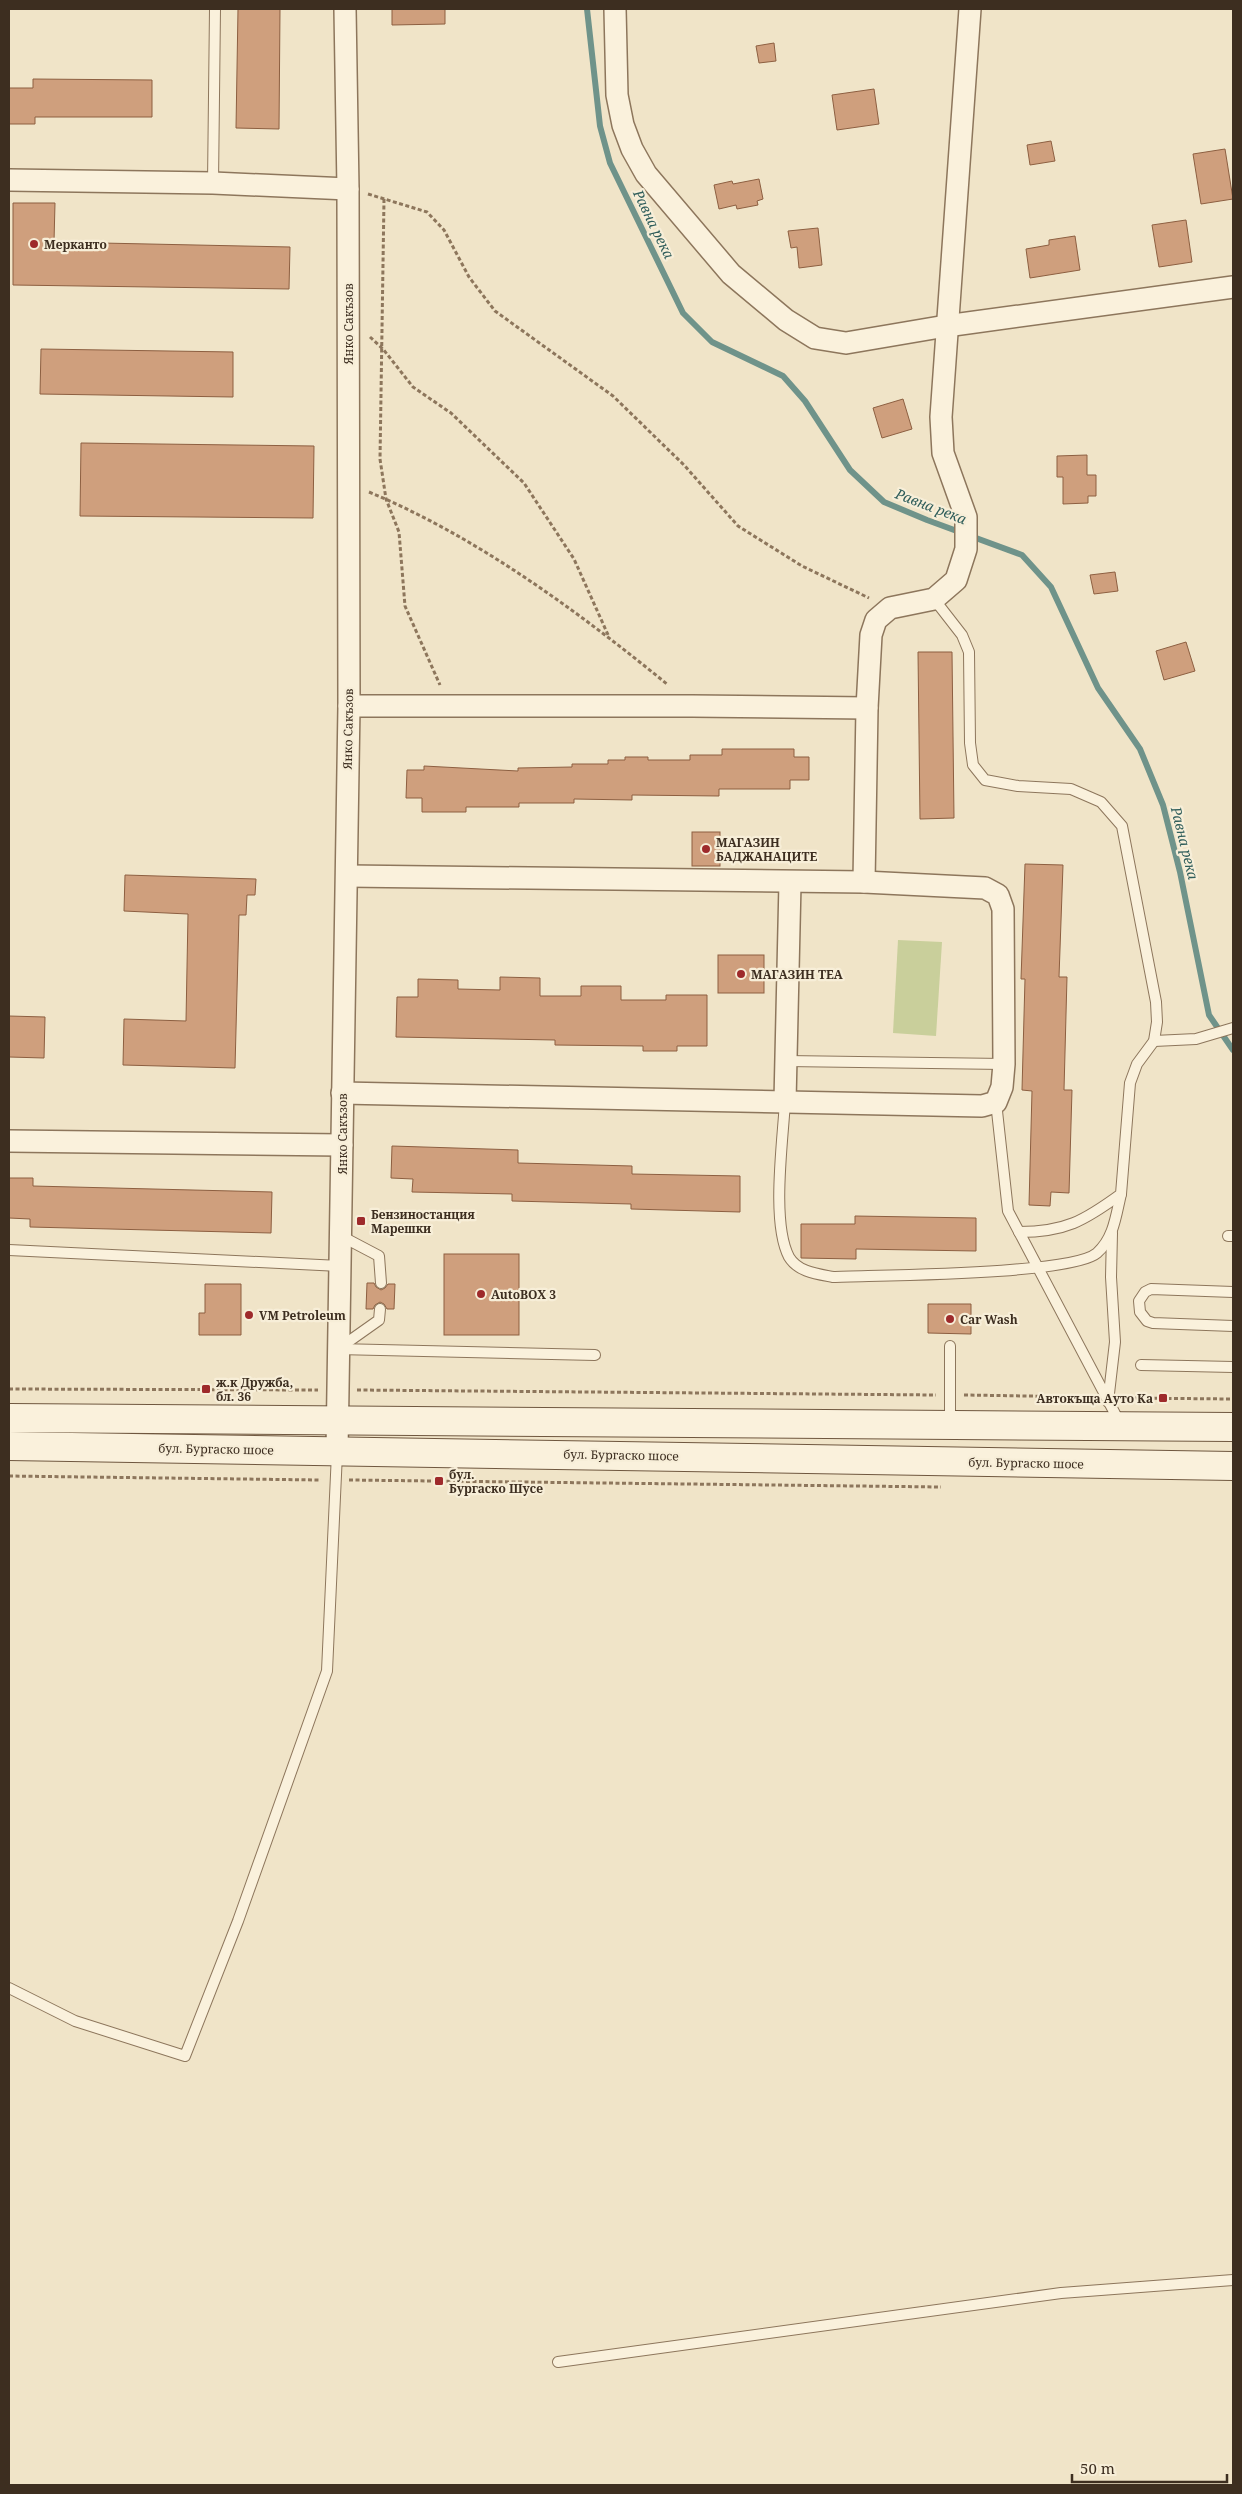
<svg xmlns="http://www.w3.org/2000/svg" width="1242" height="2494" font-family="'Noto Serif',serif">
<rect width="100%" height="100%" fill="#f0e4c8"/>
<!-- green -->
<polygon fill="#c9cf9b" points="898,940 942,942 936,1036 893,1033"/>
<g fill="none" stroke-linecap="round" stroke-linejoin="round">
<!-- stream -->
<polyline stroke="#6f938a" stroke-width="6" points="587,9 600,126 610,163 683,313 712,342 783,376 805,401 850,470 884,502 927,520 1022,555 1051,587 1098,688 1140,749 1163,805 1180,872 1209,1015 1233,1050"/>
</g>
<!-- building -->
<g fill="#cf9f7d" stroke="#8d5f41">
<polygon points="238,9 280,9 279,129 236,128"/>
<polygon points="392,9 445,9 445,24 392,25"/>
<polygon points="774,43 776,61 759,63 756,46"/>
<polygon points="33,79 152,80 152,117 35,117 35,124 9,124 9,88 33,88"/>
<polygon points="874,89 879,124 837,130 832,95"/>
<polygon points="1051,141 1055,161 1030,165 1027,145"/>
<polygon points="1225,149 1233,199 1201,204 1193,154"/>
<polygon points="759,179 763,199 757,201 758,205 737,209 736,205 719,209 714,185 732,181 733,184"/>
<polygon points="13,203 55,203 54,242 290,247 289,289 13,285"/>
<polygon points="1186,220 1192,262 1159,267 1152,225"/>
<polygon points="818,228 822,265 799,268 797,247 791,248 788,231"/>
<polygon points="1075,236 1080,270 1030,278 1026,249 1049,245 1049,240"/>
<polygon points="41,349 233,352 233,397 40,394"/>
<polygon points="903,399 912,429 882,438 873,408"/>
<polygon points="81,443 314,446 313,518 80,516"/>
<polygon points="1087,455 1087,475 1096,475 1096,496 1088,496 1088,503 1063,504 1063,477 1057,477 1057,456"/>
<polygon points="1115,572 1118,591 1094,594 1090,575"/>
<polygon points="1186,642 1195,671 1164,680 1156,651"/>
<polygon points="918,652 952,652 954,818 920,819"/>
<polygon points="722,749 794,749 794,757 809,757 809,780 790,780 790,789 719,789 719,796 632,795 632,800 574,799 574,803 519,803 519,807 466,807 466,812 422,812 422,798 406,798 407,770 424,770 424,766 518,771 518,768 572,767 572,764 608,764 608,760 625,760 625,757 648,757 648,760 690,760 690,755 722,755"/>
<rect x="692" y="832" width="28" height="34"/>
<polygon points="1025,864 1063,865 1059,977 1067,977 1064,1090 1072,1090 1069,1193 1051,1192 1050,1206 1029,1205 1032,1091 1022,1090 1025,979 1021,979"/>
<polygon points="125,875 256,879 255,895 247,895 246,915 239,915 235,1068 123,1065 124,1019 186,1021 188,914 124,911"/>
<rect x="718" y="955" width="46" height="38"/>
<polygon points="500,977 540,978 540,996 581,996 581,986 621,986 621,1000 666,1000 666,995 707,995 707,1046 677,1046 677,1051 643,1051 643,1046 555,1045 555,1040 396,1037 397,997 418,997 418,979 458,980 458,989 500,990"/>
<polygon points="9,1016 45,1017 44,1058 9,1057"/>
<polygon points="392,1146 518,1150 518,1163 632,1166 632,1174 740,1176 740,1212 631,1209 631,1204 512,1201 512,1194 412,1192 413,1179 391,1178"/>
<polygon points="9,1178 33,1178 33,1186 272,1192 271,1233 30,1227 30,1219 9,1218"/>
<polygon points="855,1216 976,1218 976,1251 856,1249 856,1259 801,1258 801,1224 855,1224"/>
<rect x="444" y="1254" width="75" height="81"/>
<polygon points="367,1283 374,1283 376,1287 381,1290 385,1288 388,1284 395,1284 394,1309 387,1309 384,1304 380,1302 375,1305 373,1309 366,1309"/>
<polygon points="205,1284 241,1284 241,1335 199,1335 199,1313 205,1313"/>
<polygon points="928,1304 971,1304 971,1334 928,1333"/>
</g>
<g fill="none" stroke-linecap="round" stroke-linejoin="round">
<defs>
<g id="service">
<polyline points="213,183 215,9"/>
<path d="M 934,599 L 962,635 L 969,652 L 970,743 L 973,765 L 985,780 L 1018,786 L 1071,789 L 1101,802 L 1122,826 L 1156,1002 L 1157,1022 L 1154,1041 L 1137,1064 L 1130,1083 L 1121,1194 C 1084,1221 1065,1232 1019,1232"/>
<polyline points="1154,1041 1196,1039 1233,1028"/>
<polyline points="786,1061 1004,1064"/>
<path d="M 785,1101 C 783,1140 771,1223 789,1257 C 798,1272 817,1274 833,1277 C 877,1275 1071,1275 1097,1253 C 1114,1238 1116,1215 1121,1194"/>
<polyline points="996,1102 1008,1211 1121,1425"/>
<polyline points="341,1236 379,1256 381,1283"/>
<polyline points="1228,1236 1233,1236"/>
<polyline points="9,1250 340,1266"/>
<polyline points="1233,1292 1151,1289 1145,1292 1139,1301 1140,1312 1147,1321 1153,1323 1233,1326"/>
<polyline points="950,1346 950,1424"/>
<polyline points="337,1349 595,1355"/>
<polyline points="338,1349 379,1320 380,1309"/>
<polyline points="1141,1365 1233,1367"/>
<polyline points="1108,1402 1115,1342 1111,1277 1112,1233"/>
<polyline points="9,1988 75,2021 185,2056 238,1921 327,1671 337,1453"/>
<polyline points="558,2362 1061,2293 1233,2280"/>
</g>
<g id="minor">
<polyline points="615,9 617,95 623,125 632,149 646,174 731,274 786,320 815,338 846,343 946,326 1233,287"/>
<polyline points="9,180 213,183 348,189"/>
<polyline points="349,706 692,706 867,708"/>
<polyline points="864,882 867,708 871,635 876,620 890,608 934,599 956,580 966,549 966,517 943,453 941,417 970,9"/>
<polyline points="342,1093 982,1106 996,1102 1002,1087 1004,1064 1003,909 998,895 985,888 864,882 347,876"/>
<polyline points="785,1101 790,883"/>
<polyline points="9,1141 342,1145"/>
<polyline points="337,1450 349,706 348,189 345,9"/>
</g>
<g id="secondary">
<polyline points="9,1418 1233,1427"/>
<polyline points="9,1446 1233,1466"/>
</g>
</defs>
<!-- service casing -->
<use href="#service" stroke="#8d765c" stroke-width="12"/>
<!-- minor casing -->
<use href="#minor" stroke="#8d765c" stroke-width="24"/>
<!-- secondary casing -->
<use href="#secondary" stroke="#6f573f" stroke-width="30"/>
<!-- path -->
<g stroke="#8d765c" stroke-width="3" stroke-dasharray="4 2.5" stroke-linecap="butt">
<polyline points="368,194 427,212 444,230 469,277 495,311 613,396 684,465 738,526 802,566 869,598"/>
<polyline points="384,199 380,459 386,499 399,532 405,606 440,685"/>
<polyline points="370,337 383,349 413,387 451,413 524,483 574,559 609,637"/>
<path d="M 369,492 C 477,537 576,610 667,684"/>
<polyline points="9,1389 318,1390"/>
<polyline points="357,1390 936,1395"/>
<polyline points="964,1395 1091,1397"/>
<polyline points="1122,1398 1233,1399"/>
<polyline points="9,1476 321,1480"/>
<polyline points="349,1480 941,1487"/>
</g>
<!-- service -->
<use href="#service" stroke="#faf1dc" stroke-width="10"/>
<!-- minor -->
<use href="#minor" stroke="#faf1dc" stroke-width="21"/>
<!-- secondary -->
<use href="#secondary" stroke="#faf1dc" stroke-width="28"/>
</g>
<!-- markers -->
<g fill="#9e2a2b" stroke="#f7eed8" stroke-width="2">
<circle cx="34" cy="244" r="5"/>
<circle cx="706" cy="849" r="5"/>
<circle cx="741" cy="974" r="5"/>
<rect x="356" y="1216" width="10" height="10" rx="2.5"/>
<circle cx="481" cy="1294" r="5"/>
<circle cx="249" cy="1315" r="5"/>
<circle cx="950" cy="1319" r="5"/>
<rect x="201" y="1384" width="10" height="10" rx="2.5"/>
<rect x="1158" y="1393" width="10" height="10" rx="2.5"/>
<rect x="434" y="1476" width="10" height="10" rx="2.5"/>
</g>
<g text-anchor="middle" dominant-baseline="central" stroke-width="4.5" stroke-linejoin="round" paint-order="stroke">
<!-- poi labels -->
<g font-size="12" font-weight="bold" fill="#3d2e20" stroke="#f7eed8" text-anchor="start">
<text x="44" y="244">Мерканто</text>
<text x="716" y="842">МАГАЗИН<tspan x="716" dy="14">БАДЖАНАЦИТЕ</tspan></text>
<text x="751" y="974">МАГАЗИН ТЕА</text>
<text x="371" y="1214">Бензиностанция<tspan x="371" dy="14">Марешки</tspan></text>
<text x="491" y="1294">AutoBOX 3</text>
<text x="259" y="1315">VM Petroleum</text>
<text x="960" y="1319">Car Wash</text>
<text x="216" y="1382">ж.к Дружба,<tspan x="216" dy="14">бл. 36</tspan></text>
<text x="1153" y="1398" text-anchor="end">Автокъща Ауто Ка</text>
<text x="449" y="1474">бул.<tspan x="449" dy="14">Бургаско Шусе</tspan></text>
</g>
<!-- street labels -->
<g font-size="12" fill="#3d2e20" stroke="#f7eed8">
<text transform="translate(348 324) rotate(-90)">Янко Сакъзов</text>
<text transform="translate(348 729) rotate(-89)">Янко Сакъзов</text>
<text transform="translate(342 1134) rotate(-90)">Янко Сакъзов</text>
<text transform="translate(216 1449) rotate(1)">бул. Бургаско шосе</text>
<text transform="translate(621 1455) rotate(1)">бул. Бургаско шосе</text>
<text transform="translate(1026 1463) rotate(1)">бул. Бургаско шосе</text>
</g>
<!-- water labels -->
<g font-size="14" font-style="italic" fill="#2f5d5a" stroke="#f7eed8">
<text transform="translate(654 224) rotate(64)">Равна река</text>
<text transform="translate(931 506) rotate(21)">Равна река</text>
<text transform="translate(1185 843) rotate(76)">Равна река</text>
</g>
</g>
<!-- border -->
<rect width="1242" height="2494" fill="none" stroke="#3d2e20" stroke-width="20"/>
<!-- scale -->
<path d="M1072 2474v8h155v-8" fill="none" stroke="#3d2e20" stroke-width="2.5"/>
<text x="1080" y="2474" font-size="15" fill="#3d2e20" stroke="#f7eed8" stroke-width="4" paint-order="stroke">50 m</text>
</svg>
